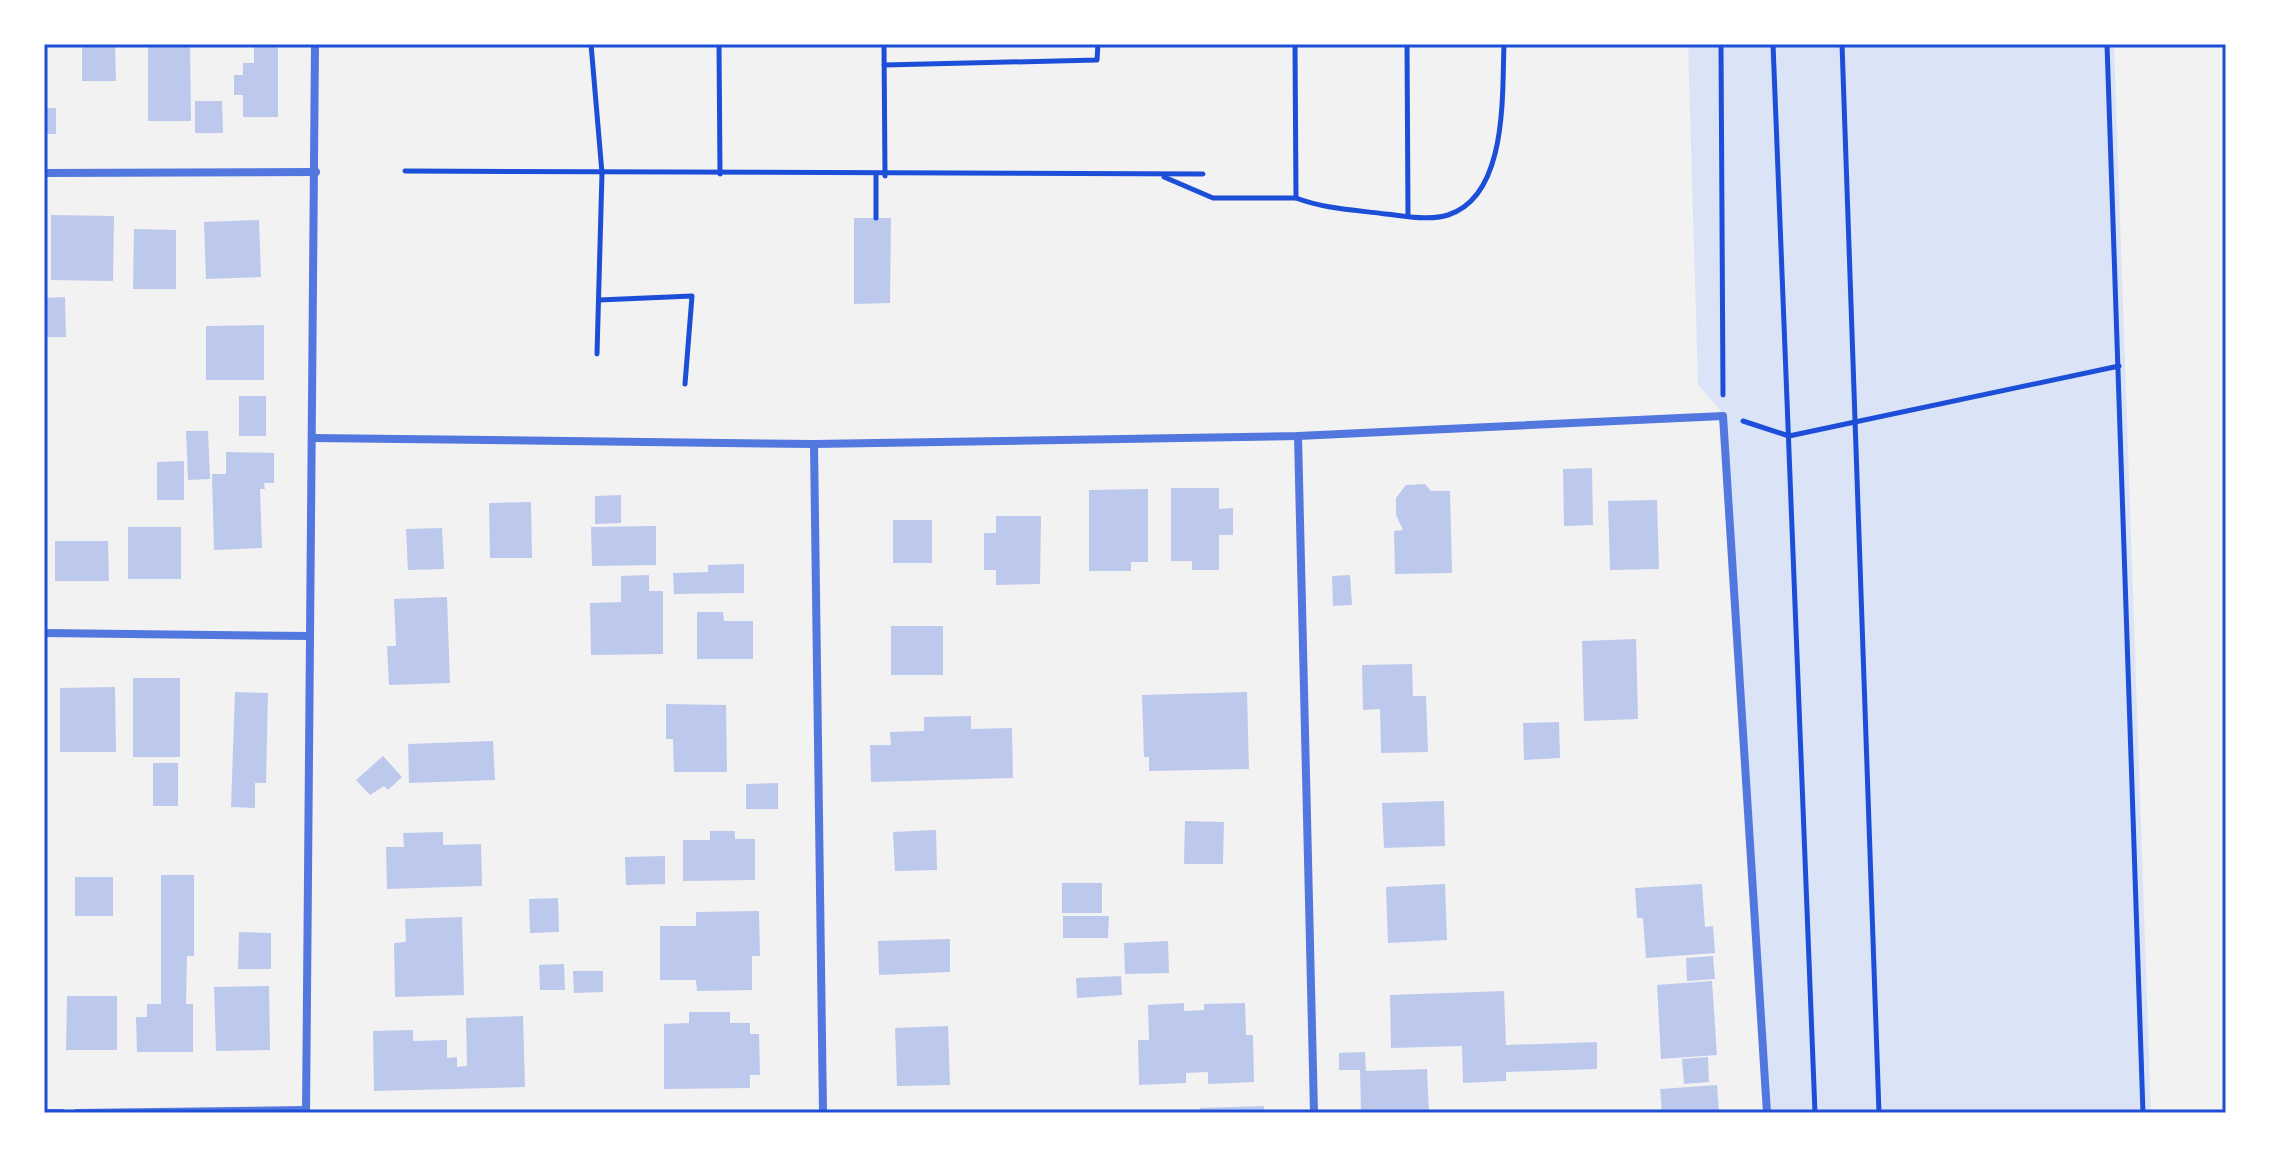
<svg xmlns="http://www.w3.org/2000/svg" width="2270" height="1157" font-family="'Alegreya Sans',sans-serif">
<rect width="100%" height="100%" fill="#f2f2f2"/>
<!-- green -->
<polygon fill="#dbe4f7" points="1688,44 2114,44 2151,1113 1765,1113 1724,415 1698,385"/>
<!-- building -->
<g fill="#bdc9ec">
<polygon points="82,44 115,44 116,81 82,81"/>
<polygon points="148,44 190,44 191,121 148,121"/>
<polygon points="254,44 278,44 278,117 243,117 243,95 234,95 234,75 243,75 243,63 254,63"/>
<polygon points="195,101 222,101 223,133 195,133"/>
<rect x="44" y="108" width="12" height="26"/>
<polygon points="51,215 114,216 113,281 51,280"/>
<polygon points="854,218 891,218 890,303 854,304"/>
<polygon points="259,220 261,277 206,279 204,222"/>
<polygon points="134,229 176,230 176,289 133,289"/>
<polygon points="65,297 66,337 44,337 44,298"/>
<polygon points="264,325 264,380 206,380 206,326"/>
<rect x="239" y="396" width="27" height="40"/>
<polygon points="186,431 208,431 210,479 188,480"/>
<polygon points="226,452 274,453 274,483 264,483 265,489 260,489 262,548 214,550 212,474 226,474"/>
<polygon points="184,461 184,500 157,500 157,462"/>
<polygon points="1592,468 1593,525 1564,526 1563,469"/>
<polygon points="1425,484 1431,491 1450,491 1452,573 1395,574 1394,531 1403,530 1396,515 1396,498 1406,485"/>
<polygon points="1171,488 1219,488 1219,509 1233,508 1233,535 1219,535 1219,570 1192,570 1192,561 1171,561"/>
<polygon points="1148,489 1148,562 1131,562 1131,571 1089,571 1089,490"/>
<polygon points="621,495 621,523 595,524 595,496"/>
<polygon points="1657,500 1659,569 1610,570 1608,501"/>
<polygon points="531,502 532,558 490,558 489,503"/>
<polygon points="996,516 1041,516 1040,584 996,585 996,570 984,570 984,533 996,533"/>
<rect x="893" y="520" width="39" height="43"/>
<polygon points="656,526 656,565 592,566 591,527"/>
<rect x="128" y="527" width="53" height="52"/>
<polygon points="442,528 444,569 408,570 406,529"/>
<polygon points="55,541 108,541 109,581 55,581"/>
<polygon points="744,564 744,593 674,594 673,573 708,572 708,565"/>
<polygon points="649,575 649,591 663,591 663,654 591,655 590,603 621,602 621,576"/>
<polygon points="1350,575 1352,605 1333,606 1332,576"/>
<polygon points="447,597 450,683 389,685 387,646 396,646 394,599"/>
<polygon points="697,612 723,612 724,621 753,621 753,659 697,659"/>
<rect x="891" y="626" width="52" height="49"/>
<polygon points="1636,639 1638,719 1584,721 1582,641"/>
<polygon points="1412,664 1413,696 1426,696 1428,752 1381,753 1380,709 1363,710 1362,665"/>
<rect x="133" y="678" width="47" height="79"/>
<polygon points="115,687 116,752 60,752 60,688"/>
<polygon points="235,692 268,693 266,783 255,783 255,808 231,807"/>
<polygon points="1247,692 1249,769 1149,771 1149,757 1144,757 1142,695"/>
<polygon points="666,704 726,705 727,772 674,772 673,739 666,739"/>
<polygon points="971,716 971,729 1012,728 1013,778 871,782 870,745 891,745 890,732 924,731 924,717"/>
<polygon points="1559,722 1560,758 1524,760 1523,723"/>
<polygon points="493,741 495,780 409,783 408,744"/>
<polygon points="383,756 402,777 388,790 384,786 370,795 356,780"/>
<rect x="153" y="763" width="25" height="43"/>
<polygon points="778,783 778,809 746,809 746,784"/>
<polygon points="1444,801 1445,846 1384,848 1382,803"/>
<polygon points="1185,821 1224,822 1223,864 1184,864"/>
<polygon points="936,830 937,870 895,871 893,832"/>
<polygon points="710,831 735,831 735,839 755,839 755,880 683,881 683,840 710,840"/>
<polygon points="443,832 443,845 481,844 482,886 387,889 386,847 404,847 403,833"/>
<polygon points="665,856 665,884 626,885 625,857"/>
<polygon points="161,875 194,875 194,956 187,956 186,1004 193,1004 193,1052 137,1052 136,1017 147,1017 147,1004 161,1004"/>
<rect x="75" y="877" width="38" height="39"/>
<rect x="1062" y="883" width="40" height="30"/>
<polygon points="1445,884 1447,940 1388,943 1386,887"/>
<polygon points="1702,884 1705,927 1713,926 1715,953 1646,958 1643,918 1637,918 1635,888"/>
<polygon points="558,898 559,932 530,933 529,899"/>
<polygon points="759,911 760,956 752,956 752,990 697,991 696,980 660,980 660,926 696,926 696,912"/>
<polygon points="1063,916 1109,916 1108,938 1063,938"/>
<polygon points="462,917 464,995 395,997 394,943 406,942 405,919"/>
<polygon points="239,932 271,933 271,969 238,969"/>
<polygon points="950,939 950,972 879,975 878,941"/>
<polygon points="1168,941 1169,973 1125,974 1124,943"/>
<polygon points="1713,956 1715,979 1687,981 1686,958"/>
<polygon points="564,964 565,990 540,990 539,965"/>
<polygon points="573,971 603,971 603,992 574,993"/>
<polygon points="1121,976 1122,995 1077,998 1076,978"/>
<polygon points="1712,981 1717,1055 1661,1059 1657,985"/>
<polygon points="269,986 270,1050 216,1051 214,987"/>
<polygon points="1504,991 1506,1045 1597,1042 1597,1069 1506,1072 1506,1081 1463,1083 1462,1046 1391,1048 1390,995"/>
<polygon points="67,996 117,996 117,1050 66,1050"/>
<polygon points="1184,1003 1184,1011 1204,1010 1204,1004 1245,1003 1246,1035 1253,1035 1254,1082 1208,1084 1208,1072 1186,1073 1186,1083 1139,1085 1138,1040 1149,1040 1148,1005"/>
<polygon points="689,1012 730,1012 730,1023 750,1023 750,1034 759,1034 760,1075 750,1075 750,1088 664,1089 664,1024 689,1023"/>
<polygon points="523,1016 525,1087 374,1091 373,1031 413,1030 413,1041 447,1040 447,1058 457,1057 457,1067 467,1066 466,1018"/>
<polygon points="948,1026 950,1085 897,1086 895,1028"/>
<polygon points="1365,1052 1366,1071 1427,1069 1429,1113 1361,1113 1360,1070 1339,1070 1339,1053"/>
<polygon points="1708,1057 1709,1082 1684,1084 1682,1059"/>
<polygon points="1717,1085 1719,1113 1662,1113 1660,1089"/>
<polygon points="1264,1106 1264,1113 1201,1113 1200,1108"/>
</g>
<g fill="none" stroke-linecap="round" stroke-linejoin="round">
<!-- path -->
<g stroke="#1d4ed8" stroke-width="5">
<polyline points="591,44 602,173 597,354"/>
<polyline points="719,44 720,174"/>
<polyline points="884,44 885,176"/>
<polyline points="1407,44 1408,216"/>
<polyline points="1721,44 1723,395"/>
<polyline points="1773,44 1815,1113"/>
<polyline points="1842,44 1879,1113"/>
<polyline points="2107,44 2143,1113"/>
<polyline points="884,65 1097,60 1098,44"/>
<polyline points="405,171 1203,174"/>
<polyline points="1164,177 1213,198 1296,198 1295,44"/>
<path d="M 1296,198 C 1325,209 1355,210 1386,214 C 1406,216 1429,221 1448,215 C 1508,196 1502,94 1504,44"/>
<polyline points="876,218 876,176"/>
<polyline points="599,300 692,296 685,384"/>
<polyline points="1743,421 1789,436 2119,366"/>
</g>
<!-- minor -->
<g stroke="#5277de" stroke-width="8">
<polyline points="44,173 316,172"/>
<polyline points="1298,436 1314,1113"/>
<polyline points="312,438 814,444 1298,436 1723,416 1767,1113"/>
<polyline points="814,444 823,1113"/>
<polyline points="44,633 309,636"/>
<polyline points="44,1113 62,1113"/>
<polyline points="77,1113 306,1110"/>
<polyline points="306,1113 315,44"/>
</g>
</g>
<!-- border -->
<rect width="2270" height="1157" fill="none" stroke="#ffffff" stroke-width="92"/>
<rect x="46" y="46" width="2178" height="1065" fill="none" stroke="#1d4ed8" stroke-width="3"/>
</svg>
